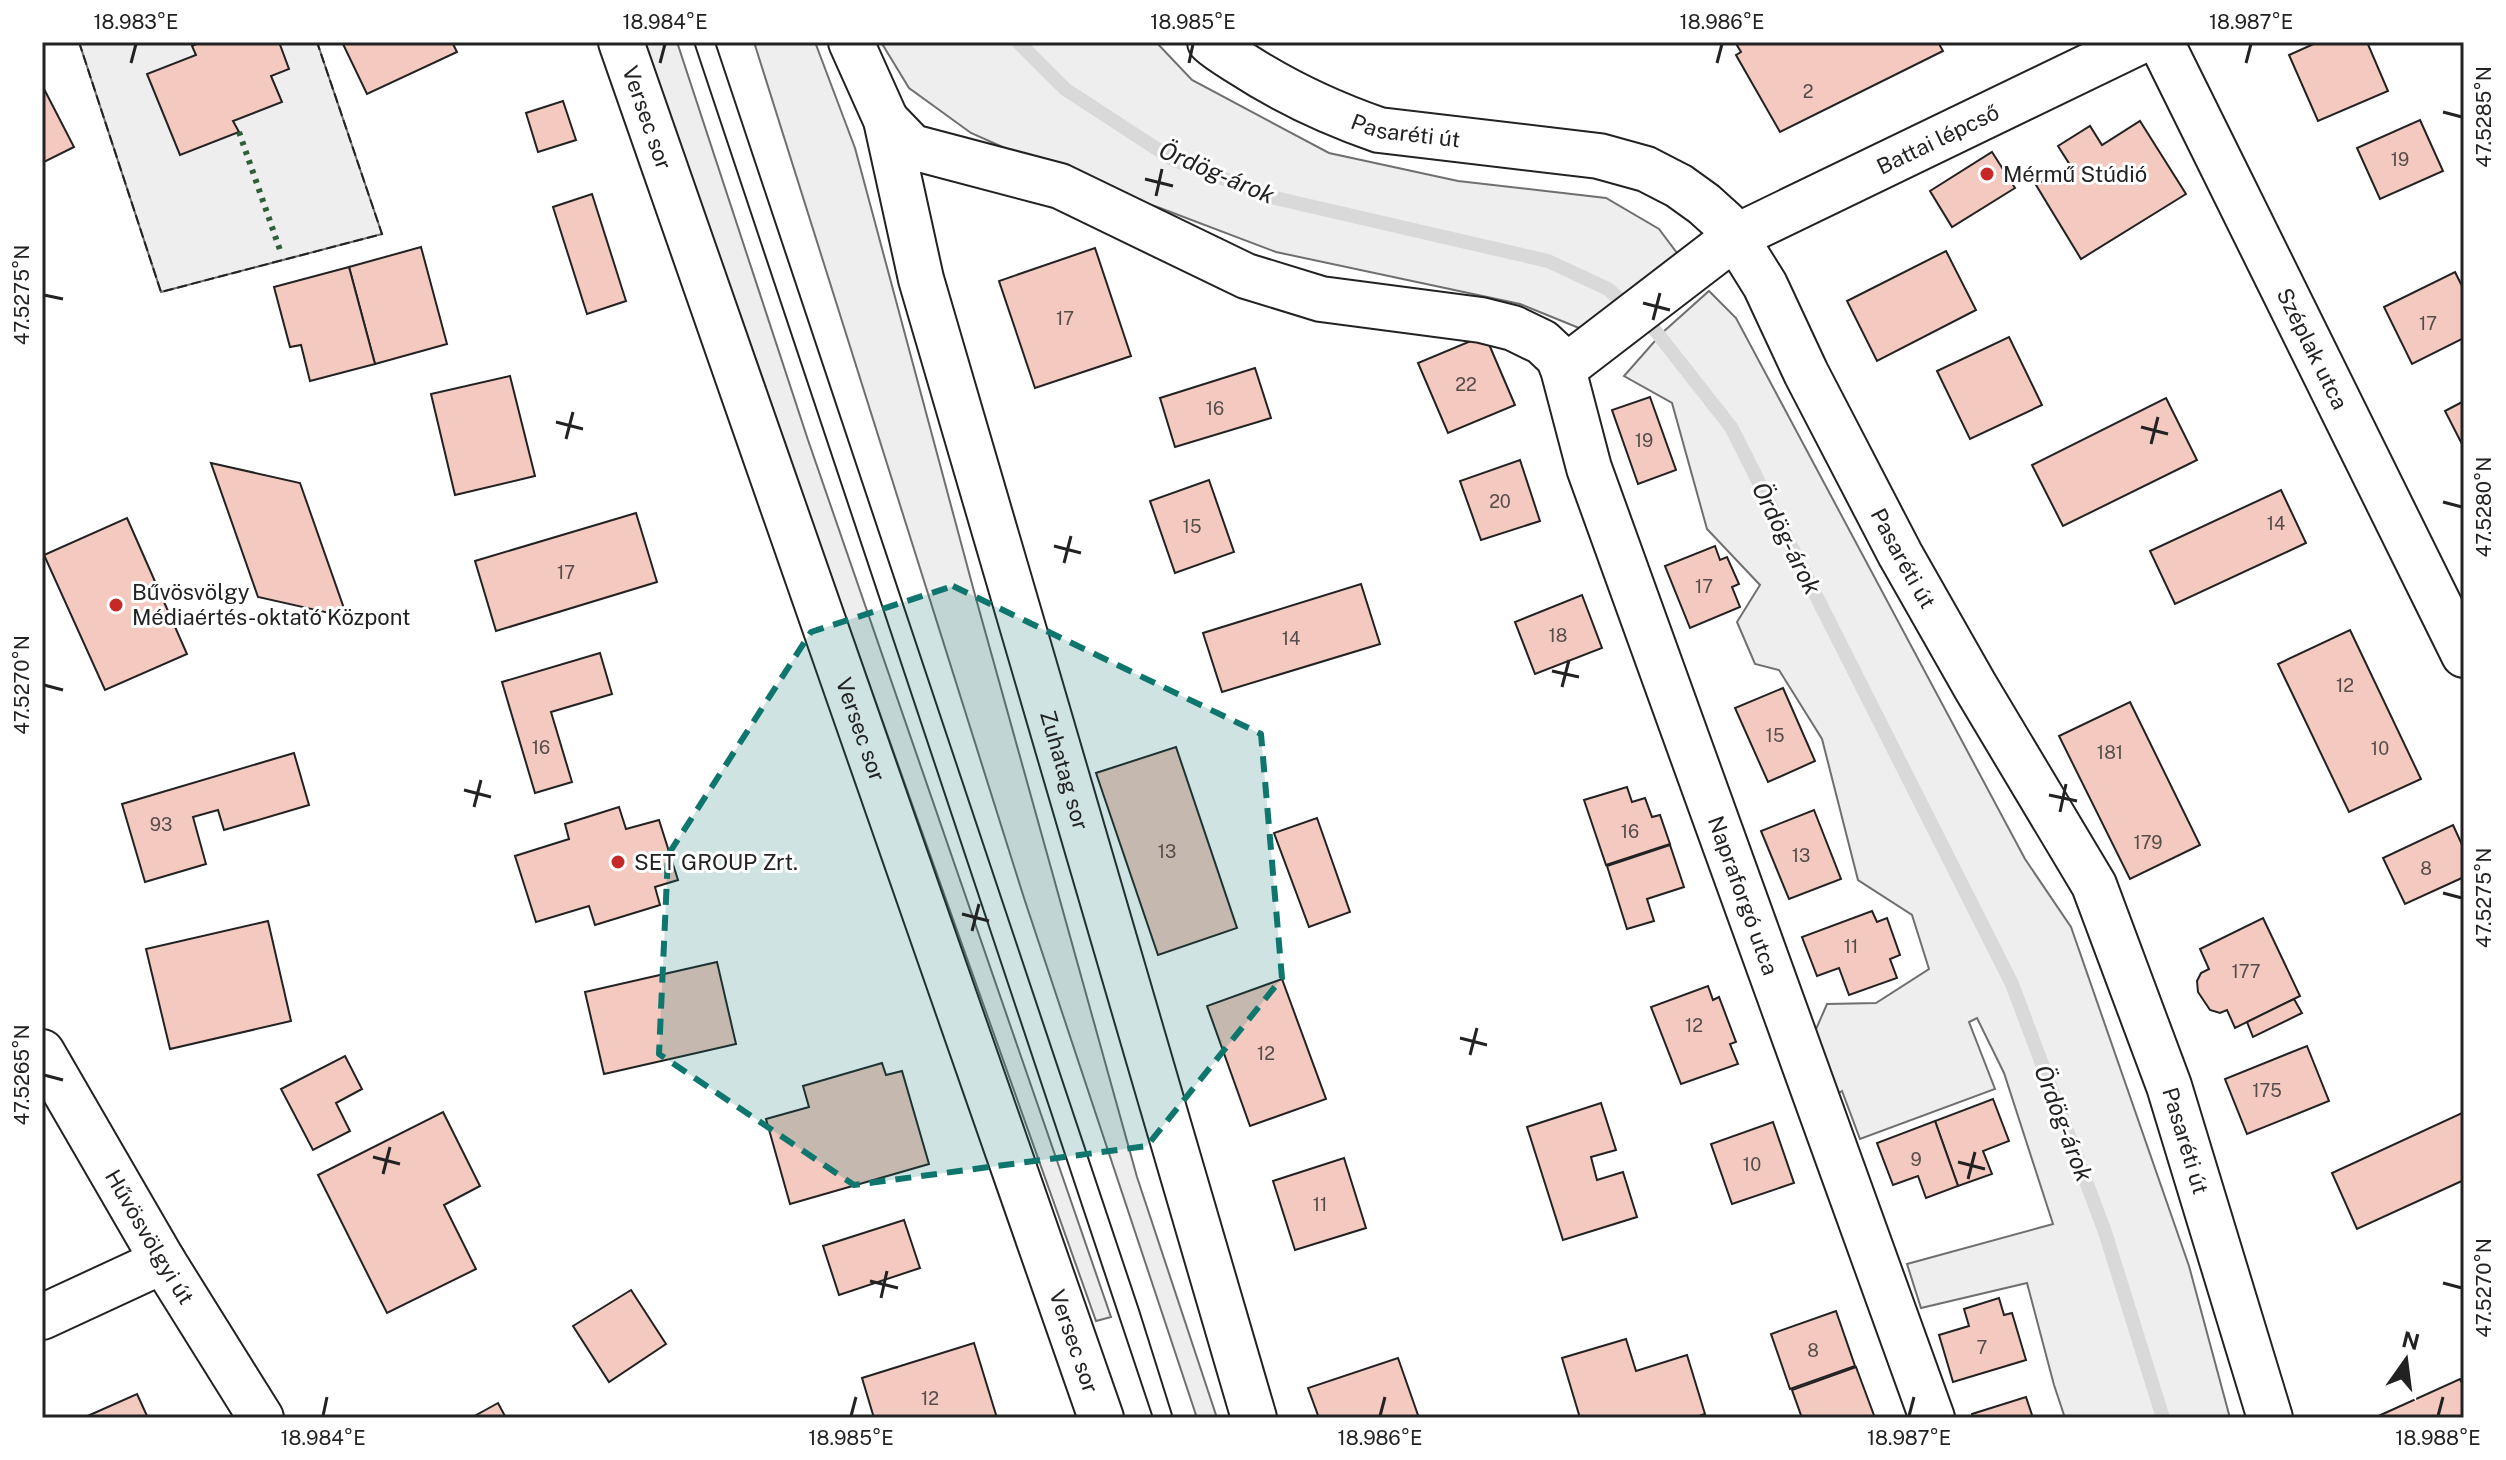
<svg xmlns="http://www.w3.org/2000/svg" width="2506" height="1460" font-family="'Public Sans',sans-serif">
<rect width="100%" height="100%" fill="#fff"/>
<!-- green -->
<g fill="#eee" stroke="#6f6f6f" stroke-width="2">
<polygon points="79,42 317,42 382,234 161,292"/>
<polygon points="634,42 677,42 808,440 1111,1317 1096,1321 786,450"/>
<polygon points="754,42 815,42 855,148 975,595 1137,1177 1217,1418 1197,1418 1024,898"/>
<polygon points="881,42 1156,42 1192,80 1329,153 1458,181 1606,198 1659,229 1680,257 1584,330 1520,304 1276,252 1160,208 1072,178 971,133 909,88"/>
<polygon points="1709,291 1736,318 2025,859 2071,927 2189,1266 2230,1418 2065,1418 2054,1385 2027,1283 1921,1308 1907,1264 2053,1224 2004,1073 1977,1018 1969,1022 1995,1089 1860,1139 1842,1091 1829,1100 1806,1052 1827,1004 1876,1003 1929,969 1912,915 1858,880 1822,739 1779,670 1755,664 1737,622 1760,585 1707,529 1672,403 1624,376 1662,333"/>
</g>
<g fill="none" stroke-linecap="round" stroke-linejoin="round">
<!-- stream -->
<polyline stroke="#d9d9d9" stroke-width="14" points="1018,42 1065,89 1174,160 1275,198 1548,261 1608,289 1654,329 1731,427 2012,984 2105,1232 2163,1418"/>
</g>
<!-- building -->
<g fill="#f3c9c0" stroke="#222" stroke-width="2">
<polygon points="201,42 279,42 289,69 271,76 282,102 233,121 239,132 180,155 147,74 196,55 192,46"/>
<polygon points="342,42 452,42 457,52 367,94"/>
<polygon points="1735,42 1938,42 1943,51 1780,132 1736,55 1741,52"/>
<polygon points="2318,42 2367,42 2388,91 2318,121 2289,55"/>
<polygon points="42,85 74,147 42,163"/>
<polygon points="563,101 576,140 538,152 526,113"/>
<polygon points="2420,120 2443,171 2380,199 2357,148"/>
<polygon points="2140,121 2186,194 2081,259 2036,185 2070,165 2058,146 2090,126 2102,145"/>
<polygon points="1992,152 2015,188 1952,227 1930,191"/>
<polygon points="592,194 626,301 587,314 553,207"/>
<polygon points="421,247 447,344 375,364 349,267"/>
<polygon points="1095,248 1131,356 1035,388 999,281"/>
<polygon points="1946,251 1976,310 1877,361 1847,301"/>
<polygon points="349,267 375,364 310,381 301,345 290,347 274,287"/>
<polygon points="2455,272 2464,290 2464,338 2412,364 2384,307"/>
<polygon points="1485,335 1515,405 1448,433 1418,363"/>
<polygon points="2009,337 2042,405 1970,439 1937,371"/>
<polygon points="1255,368 1271,418 1175,447 1160,398"/>
<polygon points="510,376 535,476 455,495 431,394"/>
<polygon points="1650,397 1676,470 1638,484 1612,410"/>
<polygon points="2166,398 2197,460 2063,526 2032,465"/>
<polygon points="2464,401 2464,448 2445,411"/>
<polygon points="1520,460 1540,521 1481,540 1460,481"/>
<polygon points="211,463 300,483 347,617 258,597"/>
<polygon points="1209,480 1234,552 1175,573 1150,501"/>
<polygon points="2281,490 2306,543 2175,604 2150,551"/>
<polygon points="636,513 657,582 496,631 475,561"/>
<polygon points="127,518 187,654 105,690 44,555"/>
<polygon points="1715,546 1720,560 1727,557 1739,584 1732,587 1740,607 1690,628 1665,566"/>
<polygon points="1361,584 1380,644 1222,692 1203,633"/>
<polygon points="1582,595 1602,648 1535,674 1515,622"/>
<polygon points="2350,630 2421,779 2349,812 2278,664"/>
<polygon points="600,653 612,694 551,712 572,782 535,793 502,682"/>
<polygon points="1783,688 1815,761 1768,782 1735,708"/>
<polygon points="2130,702 2200,845 2130,879 2059,736"/>
<polygon points="1176,747 1237,928 1158,955 1096,773"/>
<polygon points="294,753 309,805 224,830 218,810 193,817 206,864 145,882 122,804"/>
<polygon points="1627,787 1632,802 1645,798 1652,817 1660,815 1670,844 1606,865 1584,800"/>
<polygon points="619,807 626,829 659,820 678,880 655,887 660,905 595,925 589,906 536,922 515,856 569,839 565,824"/>
<polygon points="1814,810 1841,879 1789,899 1761,831"/>
<polygon points="1317,818 1350,912 1309,927 1274,833"/>
<polygon points="2453,825 2464,849 2464,877 2405,904 2383,858"/>
<polygon points="1670,845 1684,887 1647,899 1654,921 1627,929 1607,866"/>
<polygon points="1872,911 1877,922 1887,918 1900,955 1890,959 1897,978 1849,995 1839,968 1817,976 1802,937"/>
<polygon points="2263,918 2300,996 2235,1028 2227,1010 2220,1013 2210,1010 2198,992 2197,981 2201,973 2209,969 2200,949"/>
<polygon points="268,921 291,1021 170,1049 146,949"/>
<polygon points="717,962 736,1044 604,1074 585,992"/>
<polygon points="1282,979 1326,1099 1250,1126 1207,1006"/>
<polygon points="1708,986 1713,1000 1719,997 1736,1042 1730,1044 1738,1064 1681,1084 1651,1007"/>
<polygon points="2294,999 2302,1013 2253,1037 2247,1022"/>
<polygon points="2307,1046 2329,1101 2247,1134 2225,1079"/>
<polygon points="345,1056 362,1089 336,1103 350,1131 313,1150 281,1089"/>
<polygon points="882,1063 886,1075 902,1071 929,1164 790,1204 766,1119 809,1107 803,1086"/>
<polygon points="1993,1099 2009,1141 1983,1151 1992,1174 1958,1186 1935,1121"/>
<polygon points="1601,1103 1616,1150 1591,1157 1597,1180 1623,1172 1637,1217 1563,1240 1527,1127"/>
<polygon points="443,1112 480,1186 444,1205 476,1269 387,1313 318,1175"/>
<polygon points="2462,1113 2464,1117 2464,1180 2357,1229 2332,1173"/>
<polygon points="1935,1121 1958,1186 1926,1198 1918,1176 1893,1185 1877,1143"/>
<polygon points="1773,1122 1794,1183 1732,1204 1711,1144"/>
<polygon points="1344,1158 1366,1228 1295,1250 1273,1181"/>
<polygon points="904,1220 920,1268 839,1295 823,1246"/>
<polygon points="631,1290 666,1344 609,1382 573,1326"/>
<polygon points="1999,1298 2004,1315 2012,1313 2026,1360 1953,1382 1939,1335 1969,1326 1964,1309"/>
<polygon points="1836,1311 1855,1366 1790,1389 1771,1334"/>
<polygon points="1626,1339 1636,1371 1687,1355 1705,1414 1693,1418 1580,1418 1562,1358"/>
<polygon points="974,1343 997,1418 874,1418 862,1378"/>
<polygon points="1398,1358 1419,1418 1319,1418 1308,1388"/>
<polygon points="1856,1367 1875,1418 1802,1418 1792,1390"/>
<polygon points="2460,1379 2464,1387 2464,1418 2374,1418"/>
<polygon points="137,1394 148,1418 83,1418"/>
<polygon points="2026,1397 2033,1418 1973,1418 1972,1414"/>
<polygon points="498,1403 506,1418 471,1418"/>
</g>
<g fill="none" stroke-linecap="round" stroke-linejoin="round">
<defs>
<g id="minor">
<path id="s1" d="M 621,42 L 1101,1418"/>
<path id="s2" d="M 851,42 L 886,120 L 921,279 L 1254,1418"/>
<path id="s3" d="M 1210,42 C 1220,51 1231,57 1242,64 C 1285,92 1330,113 1379,130 L 1599,156 L 1646,169 L 1679,186 L 1704,204 L 1725,223 L 1735,237 L 1765,285 L 1806,373 L 1900,554 L 1975,686 L 2094,885 L 2169,1086 L 2270,1418"/>
<path id="s4" d="M 2161,42 L 2464,655"/>
<path id="s5" d="M 886,120 L 912,147 L 1060,186 L 1246,276 L 1321,299 L 1481,320 L 1513,328 L 1542,342 L 1558,357 L 1563,369 L 1589,468 L 1932,1418"/>
<path id="s6" d="M 1563,369 L 1735,237 L 2139,42"/>
<polyline points="42,1317 163,1261"/>
</g>
<g id="major">
<path id="s7" d="M 42,1052 L 163,1261 L 261,1418"/>
</g>
</defs>
<!-- minor casing -->
<use href="#minor" stroke="#222" stroke-width="48"/>
<!-- major casing -->
<use href="#major" stroke="#222" stroke-width="48"/>
<!-- minor -->
<use href="#minor" stroke="#fff" stroke-width="44"/>
<!-- major -->
<use href="#major" stroke="#fff" stroke-width="44"/>
<!-- tram -->
<g stroke="#222" stroke-width="2">
<polyline points="694,42 1153,1418"/>
<polyline points="715,42 1139,1310 1173,1418"/>
</g>
<!-- hedge -->
<polyline stroke="#2f5e38" stroke-width="6" stroke-dasharray="4 6" stroke-linecap="butt" points="239,132 280,250"/>
<!-- fence -->
<polyline stroke="#222" stroke-width="2" stroke-dasharray="10 4" stroke-linecap="butt" points="79,42 161,292 382,234 317,42"/>
</g>
<!-- marked area -->
<path fill="#0f766e" fill-opacity="0.2" stroke="#0f766e" stroke-width="6" stroke-dasharray="16 10" stroke-linejoin="round" d="M 953,586 L 1261,734 L 1282,978 L 1147,1146 L 854,1185 L 659,1054 L 668,855 L 811,632 Z"/>
<!-- ticks -->
<path fill="none" stroke="#222" stroke-width="3" d="M 131,63 L 136,44M 660,63 L 665,44M 1189,63 L 1193,44M 1717,63 L 1722,44M 2246,63 L 2251,44M 2443,112 L 2462,117M 1145,179 L 1173,186M 1156,196 L 1162,169M 44,295 L 63,299M 1643,303 L 1670,310M 1653,320 L 1660,293M 556,422 L 583,429M 2141,427 L 2168,434M 566,439 L 573,412M 2151,444 L 2158,417M 2443,502 L 2462,507M 1054,546 L 1081,553M 1064,563 L 1071,536M 1552,671 L 1579,677M 44,685 L 63,690M 1562,687 L 1569,660M 464,790 L 491,797M 2049,795 L 2077,801M 474,807 L 481,780M 2060,812 L 2066,784M 2443,893 L 2462,898M 962,914 L 989,921M 972,931 L 979,904M 1460,1038 L 1487,1045M 1470,1055 L 1477,1028M 44,1075 L 63,1080M 373,1157 L 400,1164M 1958,1162 L 1985,1169M 383,1174 L 390,1147M 1968,1179 L 1975,1152M 870,1281 L 898,1288M 2443,1283 L 2462,1288M 881,1298 L 887,1271M 323,1416 L 327,1397M 851,1416 L 856,1397M 1380,1416 L 1385,1397M 1909,1416 L 1914,1397M 2438,1416 L 2443,1397"/>
<!-- markers -->
<g fill="#c62828" stroke="#fff" stroke-width="3">
<circle cx="1987" cy="174" r="8"/>
<circle cx="116" cy="605" r="8"/>
<circle cx="618" cy="862" r="8"/>
</g>
<g text-anchor="middle" dominant-baseline="central" stroke-width="6" stroke-linejoin="round" paint-order="stroke">
<!-- number labels -->
<g font-size="18" fill="#564c4a">
<text x="1808" y="91">2</text>
<text x="2400" y="159">19</text>
<text x="1065" y="318">17</text>
<text x="2428" y="323">17</text>
<text x="1466" y="384">22</text>
<text x="1215" y="408">16</text>
<text x="1644" y="440">19</text>
<text x="1500" y="501">20</text>
<text x="2276" y="523">14</text>
<text x="1192" y="526">15</text>
<text x="566" y="572">17</text>
<text x="1704" y="586">17</text>
<text x="1558" y="635">18</text>
<text x="1291" y="638">14</text>
<text x="2345" y="685">12</text>
<text x="1775" y="735">15</text>
<text x="541" y="747">16</text>
<text x="2380" y="748">10</text>
<text x="2110" y="752">181</text>
<text x="161" y="824">93</text>
<text x="1630" y="831">16</text>
<text x="2148" y="842">179</text>
<text x="1167" y="851">13</text>
<text x="1801" y="855">13</text>
<text x="2426" y="868">8</text>
<text x="1851" y="946">11</text>
<text x="2246" y="971">177</text>
<text x="1694" y="1025">12</text>
<text x="1266" y="1053">12</text>
<text x="2267" y="1090">175</text>
<text x="1916" y="1159">9</text>
<text x="1752" y="1164">10</text>
<text x="1320" y="1204">11</text>
<text x="1982" y="1347">7</text>
<text x="1813" y="1350">8</text>
<text x="930" y="1398">12</text>
</g>
<!-- street labels -->
<g font-size="22" fill="#222" stroke="#fff">
<text stroke="none"><textPath href="#s1" startOffset="80">Versec sor</textPath></text>
<text stroke="none"><textPath href="#s3" startOffset="218">Pasaréti út</textPath></text>
<text stroke="none"><textPath href="#s6" startOffset="442">Battai lépcső</textPath></text>
<text stroke="none"><textPath href="#s4" startOffset="342">Széplak utca</textPath></text>
<text stroke="none"><textPath href="#s3" startOffset="938">Pasaréti út</textPath></text>
<text stroke="none"><textPath href="#s1" startOffset="728">Versec sor</textPath></text>
<text stroke="none"><textPath href="#s2" startOffset="760">Zuhatag sor</textPath></text>
<text stroke="none"><textPath href="#s5" startOffset="1294">Napraforgó utca</textPath></text>
<text stroke="none"><textPath href="#s3" startOffset="1588">Pasaréti út</textPath></text>
<text stroke="none"><textPath href="#s7" startOffset="214">Hűvösvölgyi út</textPath></text>
<text stroke="none"><textPath href="#s1" startOffset="1376">Versec sor</textPath></text>
</g>
<!-- poi labels -->
<g font-size="22" fill="#222" stroke="#fff" text-anchor="start">
<text x="2003" y="174">Mérmű Stúdió</text>
<text x="132" y="592">Bűvösvölgy<tspan x="132" dy="25">Médiaértés-oktató Központ</tspan></text>
<text x="634" y="862">SET GROUP Zrt.</text>
</g>
<!-- water labels -->
<g font-size="24" font-style="italic" fill="#222" stroke="#fff">
<text transform="translate(1217 172) rotate(23)">Ördög-árok</text>
<text transform="translate(1787 538) rotate(63)">Ördög-árok</text>
<text transform="translate(2064 1123) rotate(69)">Ördög-árok</text>
</g>
</g>
<!-- border -->
<rect width="2506" height="1460" fill="none" stroke="#ffffff" stroke-width="88"/>
<!-- north arrow -->
<g transform="translate(2406 1360) rotate(14)" stroke="#ffffff" stroke-width="6" paint-order="stroke">
<path d="M0-6L14 30L0 20L-14 30Z" fill="#222222"/>
<text y="-12" font-size="22" font-weight="bold" text-anchor="middle" fill="#222222">N</text>
</g>
<rect x="44" y="44" width="2418" height="1372" fill="none" stroke="#222" stroke-width="3"/>
<g font-size="20" text-anchor="middle" fill="#222">
<text x="136" y="29">18.983°E</text>
<text x="665" y="29">18.984°E</text>
<text x="1193" y="29">18.985°E</text>
<text x="1722" y="29">18.986°E</text>
<text x="2251" y="29">18.987°E</text>
<text transform="translate(2484 117) rotate(-90)" y="7">47.5285°N</text>
<text transform="translate(22 295) rotate(-90)" y="7">47.5275°N</text>
<text transform="translate(2484 507) rotate(-90)" y="7">47.5280°N</text>
<text transform="translate(22 685) rotate(-90)" y="7">47.5270°N</text>
<text transform="translate(2484 898) rotate(-90)" y="7">47.5275°N</text>
<text transform="translate(22 1075) rotate(-90)" y="7">47.5265°N</text>
<text transform="translate(2484 1288) rotate(-90)" y="7">47.5270°N</text>
<text x="323" y="1445">18.984°E</text>
<text x="851" y="1445">18.985°E</text>
<text x="1380" y="1445">18.986°E</text>
<text x="1909" y="1445">18.987°E</text>
<text x="2438" y="1445">18.988°E</text>
</g>
</svg>
